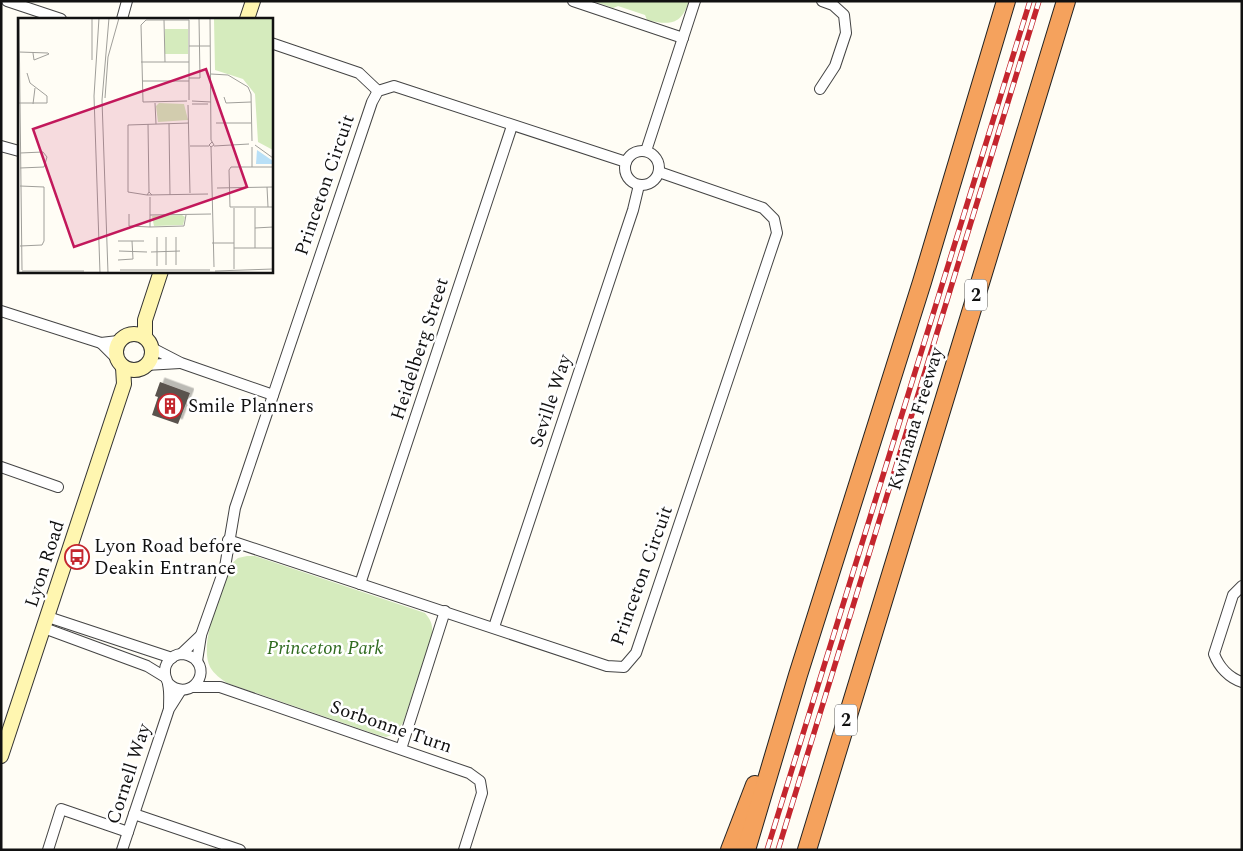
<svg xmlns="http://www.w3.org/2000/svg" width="1243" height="851" font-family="Spectral,serif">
<defs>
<filter id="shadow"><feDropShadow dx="4.5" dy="-4.5" stdDeviation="0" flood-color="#0004"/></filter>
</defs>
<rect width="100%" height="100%" fill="#fffdf5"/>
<!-- green -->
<g fill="#d5ebbd">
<path d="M 593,1 L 689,1 C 681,26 669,25 647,20 L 645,15 L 618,6 L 613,8 Z"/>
<path d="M 247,556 L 255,556 L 425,613 C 431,620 433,625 432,634 L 403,723 L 392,735 L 386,737 L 378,735 L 227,683 C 221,679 214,674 210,667 C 198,643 223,588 231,564 L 238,558 Z"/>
</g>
<!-- building -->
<polygon fill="#5a524d" filter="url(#shadow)" points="160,382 190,393 178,424 152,415 158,397 155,396"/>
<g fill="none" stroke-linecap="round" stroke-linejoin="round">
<defs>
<g id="street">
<polyline points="7,1 61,19"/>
<polyline points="573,1 683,38"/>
<polyline points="122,19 127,1"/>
<polyline points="271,43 359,73 378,91"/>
<polyline points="820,89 835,66 846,33 844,15 833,5 822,1"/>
<polyline points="1,146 19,151"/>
<circle cx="642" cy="168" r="17"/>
<polyline points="646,151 695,1"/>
<polyline points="1,311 101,343 118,341"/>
<polyline points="101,343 116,358"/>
<polyline points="152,348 181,363 273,395"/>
<polyline points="146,365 180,363"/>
<polyline points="1,467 58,487"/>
<polyline points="228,540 607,666 624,667 636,653 777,233 774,219 763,208 659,172"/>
<polyline points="360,584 512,126"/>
<path d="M 1242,586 L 1233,595 L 1214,654 C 1219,667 1229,678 1242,682"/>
<polyline points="48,617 172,658"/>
<polyline points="494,627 633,210 639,185"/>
<polyline points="44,628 147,666 165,677"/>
<polyline points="181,654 201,635"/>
<polyline points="197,661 201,635 225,567 235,508 372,102 378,91 394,86 626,162"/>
<path d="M 168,683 C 187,702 212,676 195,659 C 191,656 186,654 181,654 C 171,655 164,664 165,673 C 165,678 168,681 168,684 C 170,692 169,700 169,708"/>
<polyline points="193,687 220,687 469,773 480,781 482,793 464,850"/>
<polyline points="401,749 445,611"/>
<polyline points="134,814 240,850"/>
<polyline points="48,850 61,809 128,832"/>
<polyline points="122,850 169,709 181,690"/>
</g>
<g id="secondary">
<polyline points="247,19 253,1"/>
<circle cx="134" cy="352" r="18"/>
<polyline points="145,337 145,320 161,271"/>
<polyline points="1,756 124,384 123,367"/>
</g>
<g id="highway">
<polyline points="730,850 755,785"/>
<polyline points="746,850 798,675 922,282 1006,1"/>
<polyline points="807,850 1066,1"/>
</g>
</defs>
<!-- street casing -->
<use href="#street" stroke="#444" stroke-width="12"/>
<!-- secondary casing -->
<use href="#secondary" stroke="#333" stroke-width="16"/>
<!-- highway casing -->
<use href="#highway" stroke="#222" stroke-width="20"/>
<!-- street -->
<use href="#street" stroke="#fff" stroke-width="10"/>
<!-- secondary -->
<use href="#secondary" stroke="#fff6b0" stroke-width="14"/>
<!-- highway -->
<use href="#highway" stroke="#f5a25d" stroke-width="18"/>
<defs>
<g id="rail">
<polyline points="767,850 1030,1"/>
<polyline points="778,850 1039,1"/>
</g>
</defs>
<!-- rail casing -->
<use href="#rail" stroke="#c4262e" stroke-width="5.5"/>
<!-- rail -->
<use href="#rail" stroke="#fff" stroke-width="4" stroke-dasharray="11" stroke-linecap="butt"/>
</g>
<!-- icons -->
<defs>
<symbol id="building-ring" viewBox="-11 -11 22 22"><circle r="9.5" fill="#fff" stroke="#c4262e" stroke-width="1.5"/><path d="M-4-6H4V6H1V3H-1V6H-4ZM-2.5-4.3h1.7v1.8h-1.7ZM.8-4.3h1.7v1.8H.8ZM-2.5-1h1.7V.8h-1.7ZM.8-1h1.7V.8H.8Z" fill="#c4262e"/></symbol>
<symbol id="bus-ring" viewBox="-11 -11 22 22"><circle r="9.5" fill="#fff" stroke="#c4262e" stroke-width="1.5"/><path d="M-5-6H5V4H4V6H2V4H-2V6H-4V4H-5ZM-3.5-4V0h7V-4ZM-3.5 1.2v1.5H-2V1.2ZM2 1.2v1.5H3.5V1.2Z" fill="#c4262e"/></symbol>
</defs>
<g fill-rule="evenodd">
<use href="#building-ring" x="156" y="392" width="28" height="28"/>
<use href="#bus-ring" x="63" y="543" width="28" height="28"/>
</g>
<g text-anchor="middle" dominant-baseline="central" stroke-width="5" stroke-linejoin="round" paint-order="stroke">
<!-- shield labels -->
<g fill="#fff" stroke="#585858" stroke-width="1">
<rect x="965" y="279.5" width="22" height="31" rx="4"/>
<rect x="835" y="704.5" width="22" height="31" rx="4"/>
</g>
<g font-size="18" font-weight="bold" fill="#111">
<text x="976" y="295">2</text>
<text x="846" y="720">2</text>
</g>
<!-- street labels -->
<g font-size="19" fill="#111" stroke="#fff">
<text transform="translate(325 185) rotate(-71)">Princeton Circuit</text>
<text transform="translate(420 349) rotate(-72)">Heidelberg Street</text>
<text transform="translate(551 401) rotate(-72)">Seville Way</text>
<text transform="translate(916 419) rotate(-73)">Kwinana Freeway</text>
<text transform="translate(45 564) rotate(-72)">Lyon Road</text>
<text transform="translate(642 576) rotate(-70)">Princeton Circuit</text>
<text transform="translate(391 727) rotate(19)">Sorbonne Turn</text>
<text transform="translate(129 774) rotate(-72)">Cornell Way</text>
</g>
<!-- poi labels -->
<g font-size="19" fill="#111" stroke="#fff" text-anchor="start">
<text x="188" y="406">Smile Planners</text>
<text x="94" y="546">Lyon Road before<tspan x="94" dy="22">Deakin Entrance</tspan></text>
</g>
<!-- park labels -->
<g font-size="19" font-style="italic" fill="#2f6b1f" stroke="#fff">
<text x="325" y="648">Princeton Park</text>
</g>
</g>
<!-- overview -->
<g transform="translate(18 18)">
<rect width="255" height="255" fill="#fffdf5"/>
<path d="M 255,0 L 255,132 L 240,124 L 237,76 L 225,61 L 197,52 L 196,1 ZM 147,11 L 170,11 L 170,36 L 147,36 ZM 141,85 L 166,86 L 170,102 L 140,104 L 138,88 ZM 134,198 L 164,197 L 167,199 L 165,207 L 136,208 Z" fill="#d5ebbd"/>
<path d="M 239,132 L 255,143 L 255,146 L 238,146 Z" fill="#b9e0f7"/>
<path fill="none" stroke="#a09f9a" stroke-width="1" d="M 1,0 L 4,252M 81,0 L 76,78 L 82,255M 192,0 L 193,122 L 196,127 L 193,129 L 191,127 L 194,124M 146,2 L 147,44M 171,28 L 192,28M 1,34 L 30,35 L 31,36 L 16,42 L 15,35M 74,42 L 74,0M 123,44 L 171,44M 193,56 L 210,57 L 230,69 L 233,76 L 234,123M 171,60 L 182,60 L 181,0M 124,63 L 171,63M 206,79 L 208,85 L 233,84M 87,80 L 90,39 L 101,0M 171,82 L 171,2M 169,83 L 125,84 L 123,7 L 128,2 L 171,2M 174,83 L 193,84M 1,85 L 29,85 L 29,78 L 12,65 L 9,55M 137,85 L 138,106M 15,86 L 17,70M 174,86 L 190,86M 170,87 L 172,175M 198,105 L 233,105M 130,106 L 131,174M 151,106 L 152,177M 237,127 L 255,140M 172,128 L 191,128M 196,128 L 231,126M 193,129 L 196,249M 234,129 L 234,149M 2,135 L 25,134 L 29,139 L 26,149 L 2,150M 255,149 L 213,149 L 211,152 L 212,189 L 255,189M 2,168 L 26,169 L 26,223 L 24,227 L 2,228M 249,169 L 250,189M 199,170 L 255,169M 129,177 L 110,174 L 110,107 L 171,105M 134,177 L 131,174 L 129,177 L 190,176M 132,179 L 132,209M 216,190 L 216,251M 237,190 L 237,230M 111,196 L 111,208 L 132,209 L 166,208 L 168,197M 132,197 L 193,196M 237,210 L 255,209M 139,219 L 139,248M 158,219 L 158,247M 100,223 L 126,223M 194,225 L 216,225M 216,230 L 255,230M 101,233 L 129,234M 133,234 L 162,233M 100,242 L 115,241 L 114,223M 148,247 L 148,219M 102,252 L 192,252M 4,253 L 66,253M 197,253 L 255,251M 90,255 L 84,82 L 91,0"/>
<path fill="#c2185b" fill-opacity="0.15" stroke="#c2185b" stroke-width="2.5" d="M 188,51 L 229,169 L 56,229 L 15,111 Z"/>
<rect width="255" height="255" fill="none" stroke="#111" stroke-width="2.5"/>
</g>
<!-- border -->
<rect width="1243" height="851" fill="none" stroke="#111111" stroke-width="5"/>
</svg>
